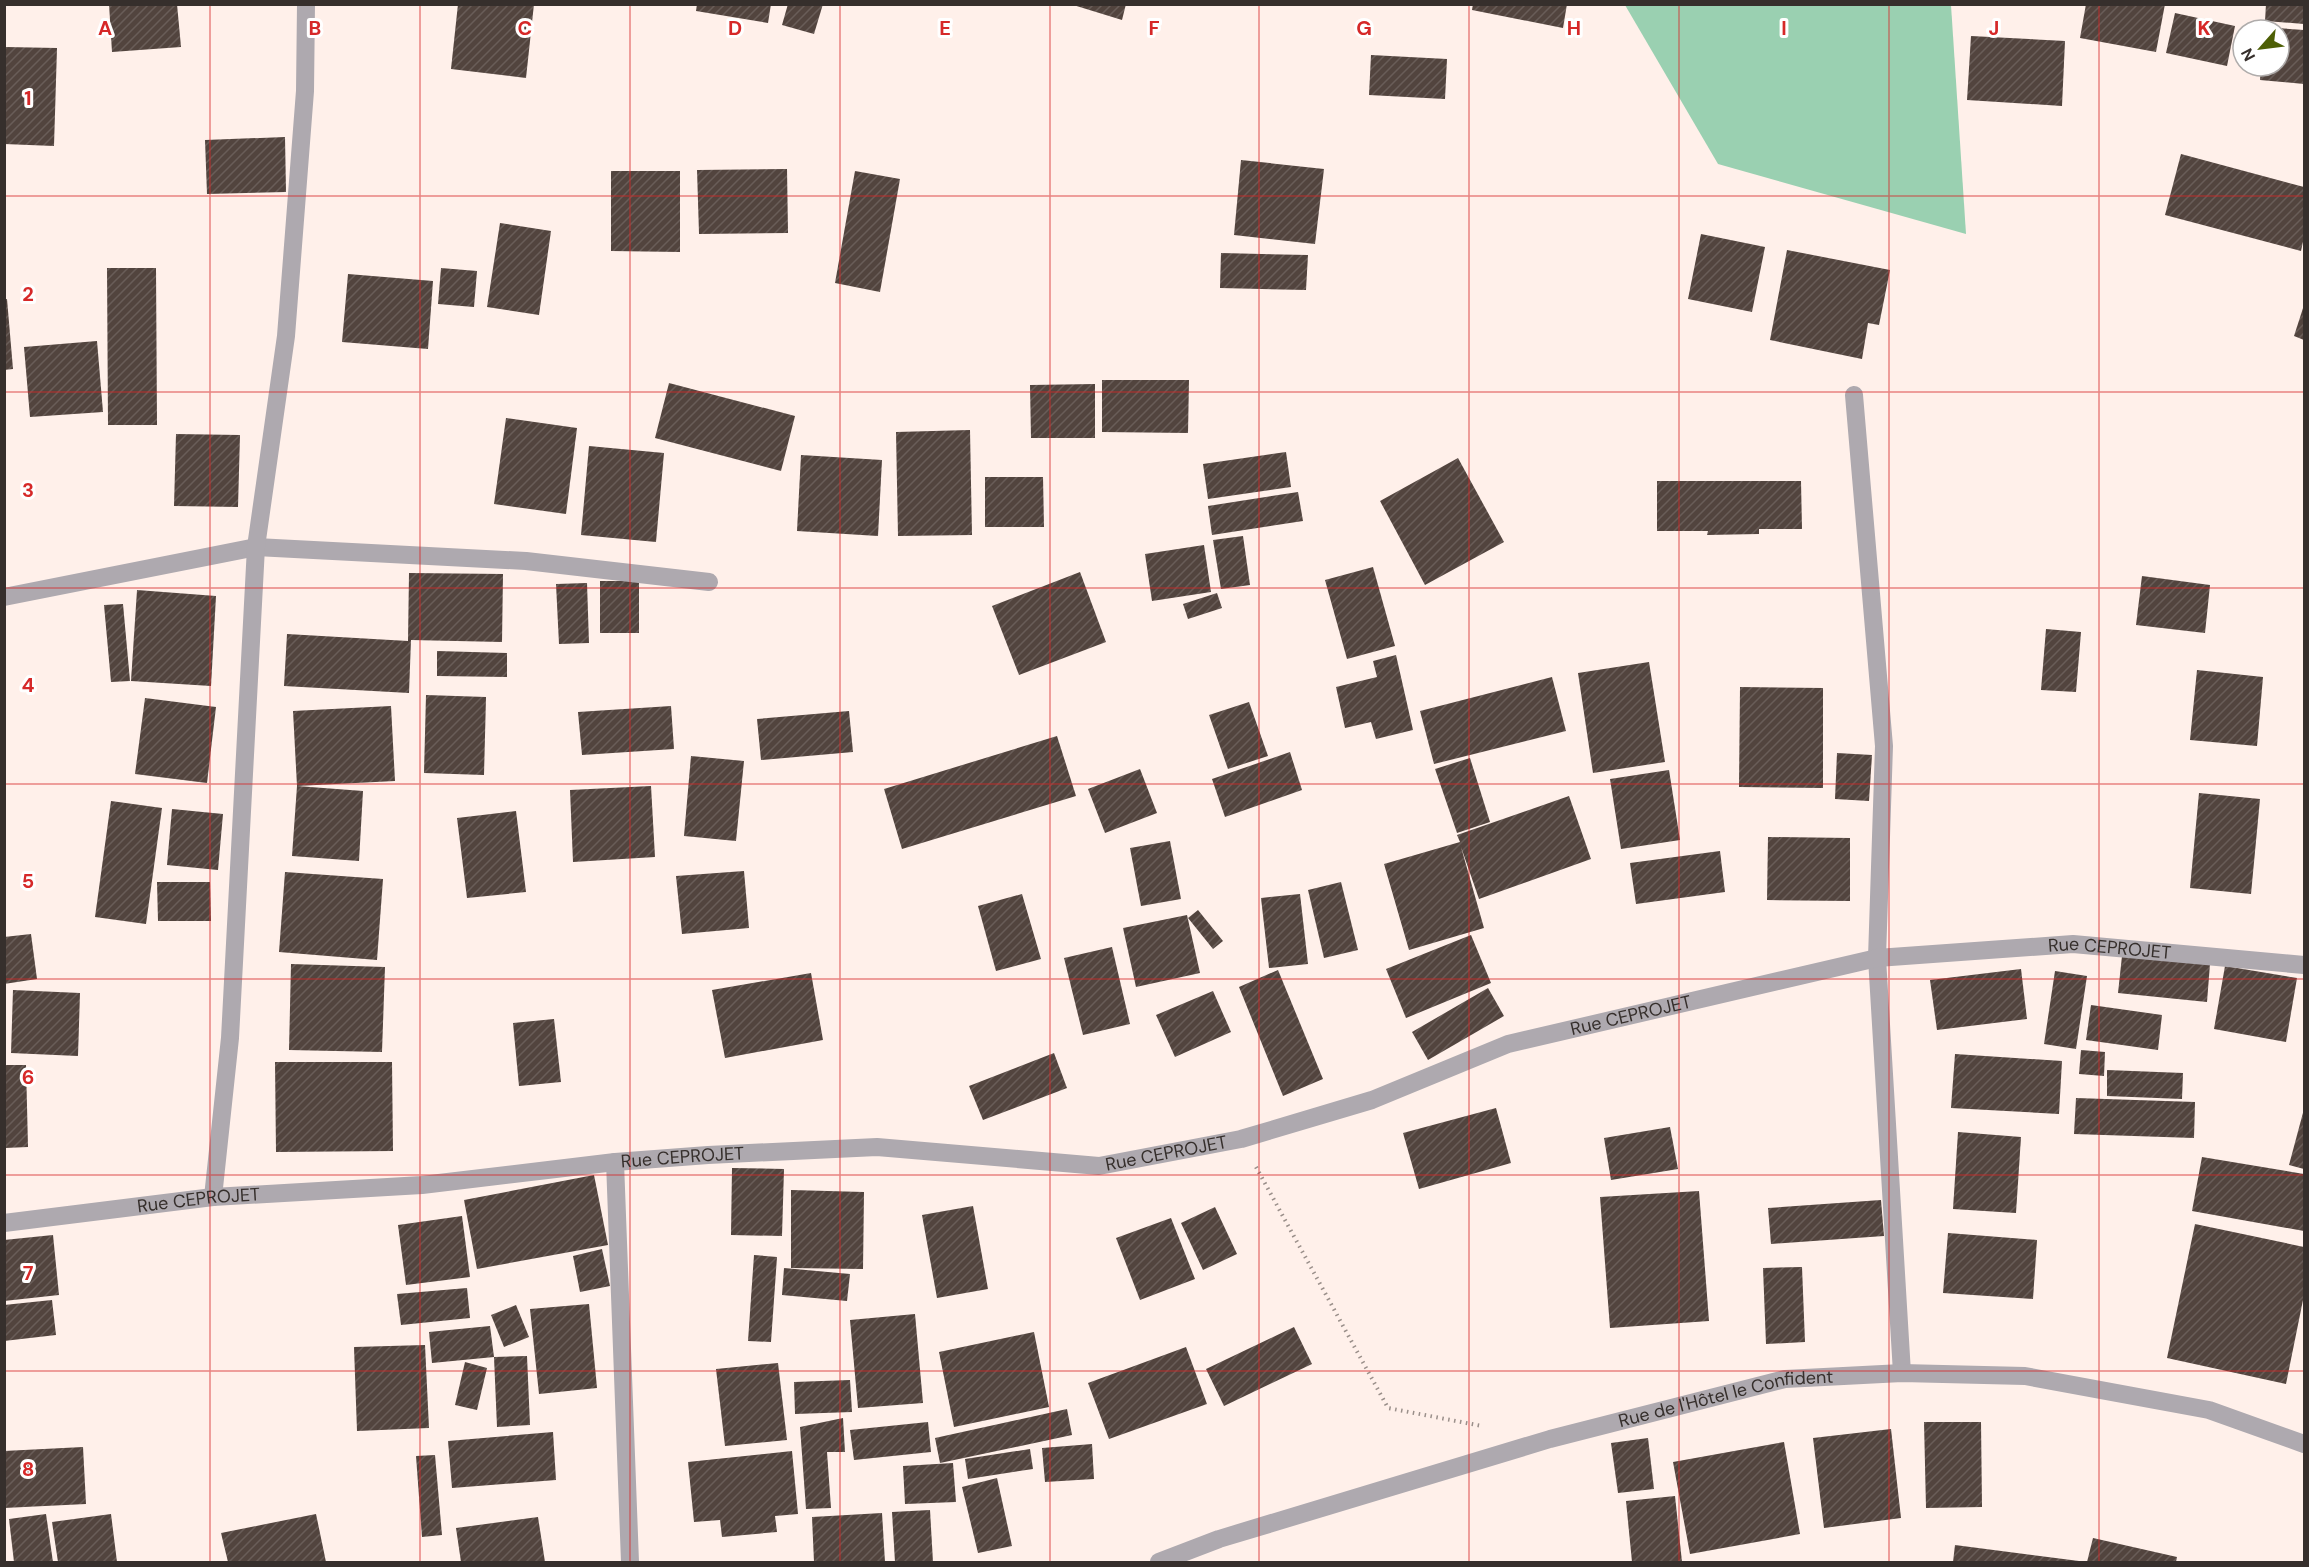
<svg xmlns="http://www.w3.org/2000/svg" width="2309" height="1567" font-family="'DM Sans',sans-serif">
<defs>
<pattern id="building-hatch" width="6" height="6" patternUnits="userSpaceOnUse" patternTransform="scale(1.5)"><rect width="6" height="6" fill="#52443e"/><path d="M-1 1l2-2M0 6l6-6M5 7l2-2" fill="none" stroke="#695d58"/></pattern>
</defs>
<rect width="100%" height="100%" fill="#fff0ea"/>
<!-- green -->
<polygon fill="#9ad0b1" points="1625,5 1951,5 1966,234 1718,164"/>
<!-- building -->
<g fill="url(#building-hatch)">
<polygon points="109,4 177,4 181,47 112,52"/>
<polygon points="458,4 534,4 526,78 451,69"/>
<polygon points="697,4 771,4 768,23 696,11"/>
<polygon points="788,4 823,4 814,34 782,25"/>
<polygon points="1070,4 1126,4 1122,20"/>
<polygon points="1473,4 1567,4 1563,28 1472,10"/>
<polygon points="2086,4 2165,4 2156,52 2080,38"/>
<polygon points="2266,4 2304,4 2304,24 2265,21"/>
<polygon points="2175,13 2235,26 2227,66 2166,53"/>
<polygon points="2264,27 2304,30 2304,84 2260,80 2261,66 2279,66 2279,30 2264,30"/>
<polygon points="1971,36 2065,41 2062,106 1967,100"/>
<polygon points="6,47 57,48 54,146 4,144"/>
<polygon points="1371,55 1447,59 1445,99 1369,95"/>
<polygon points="285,137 286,192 207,194 205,140"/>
<polygon points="2181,154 2304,187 2304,237 2301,251 2165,215"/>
<polygon points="1241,160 1324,169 1315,244 1234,235"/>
<polygon points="787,169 788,233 699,234 697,170"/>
<polygon points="611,171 680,171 680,252 611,251"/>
<polygon points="855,171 900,179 880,292 835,283"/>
<polygon points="500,223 551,231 539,315 487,307"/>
<polygon points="1701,234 1765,247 1752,312 1688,299"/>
<polygon points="1787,250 1890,270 1879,325 1868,323 1862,359 1770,340"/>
<polygon points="1221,253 1308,255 1306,290 1220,288"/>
<polygon points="107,268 156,268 157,425 108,425"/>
<polygon points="441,268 477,271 474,307 438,304"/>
<polygon points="348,274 433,281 428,349 342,342"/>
<polygon points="4,299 7,299 13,369 4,370"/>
<polygon points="2304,305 2304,340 2294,336"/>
<polygon points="97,341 103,412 30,417 24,347"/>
<polygon points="1102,380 1189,380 1188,433 1102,432"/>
<polygon points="669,383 795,416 781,471 655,438"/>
<polygon points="1095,384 1095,438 1031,438 1030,385"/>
<polygon points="506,418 577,428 566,514 494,504"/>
<polygon points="970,430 972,535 898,536 896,432"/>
<polygon points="176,434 240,435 238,507 174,506"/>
<polygon points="589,446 664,453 656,542 581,535"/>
<polygon points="1286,452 1291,487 1208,499 1203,464"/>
<polygon points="801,455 882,460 878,536 797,531"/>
<polygon points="1458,458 1504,542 1425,585 1380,501"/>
<polygon points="985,477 1043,477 1044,527 985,527"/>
<polygon points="1657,481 1801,481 1802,529 1759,529 1759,534 1707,535 1708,531 1657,531"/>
<polygon points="1298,492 1303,521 1212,535 1208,506"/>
<polygon points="1243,536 1250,585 1221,589 1213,540"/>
<polygon points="1204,545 1211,592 1152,601 1145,554"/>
<polygon points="1373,567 1395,646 1347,659 1325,580"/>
<polygon points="1080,572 1106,642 1019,675 992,606"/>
<polygon points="409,573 503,574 502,642 411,640 409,693 284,686 287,634 408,641"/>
<polygon points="2142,576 2210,585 2205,633 2136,625"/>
<rect x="600" y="581" width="39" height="52"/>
<polygon points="587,583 589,643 559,644 556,584"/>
<polygon points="137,590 216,596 211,686 131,681"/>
<polygon points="1217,593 1222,608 1188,619 1183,604"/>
<polygon points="123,604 130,681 111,682 104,605"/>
<polygon points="2046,629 2081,632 2076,692 2041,690"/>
<polygon points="437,651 507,653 507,677 437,676"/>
<polygon points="1396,655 1413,730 1376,739 1371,722 1345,728 1336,687 1377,677 1373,661"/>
<polygon points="1649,662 1665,762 1593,773 1578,673"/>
<polygon points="2197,670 2263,677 2257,746 2190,740"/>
<polygon points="1552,677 1566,731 1434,764 1420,711"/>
<polygon points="1740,687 1823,688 1823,788 1739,787"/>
<polygon points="426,695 486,697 484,775 424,773"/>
<polygon points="145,698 216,707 207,783 135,774"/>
<polygon points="1249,702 1268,756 1228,769 1209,715"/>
<polygon points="391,706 395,781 297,786 363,791 359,861 292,856 297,786 293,711"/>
<polygon points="671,706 674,749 582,755 578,712"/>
<polygon points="849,711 853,752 761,760 757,719"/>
<polygon points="1057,736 1076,796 902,849 884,789"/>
<polygon points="1290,752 1302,790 1225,817 1212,779"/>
<polygon points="1837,753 1872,755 1869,801 1835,799"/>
<polygon points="691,756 744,761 736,841 684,836"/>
<polygon points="1470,758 1490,822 1457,833 1435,769"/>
<polygon points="1140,769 1157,813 1105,833 1088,789"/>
<polygon points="1669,770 1680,840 1621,849 1610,779"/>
<polygon points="651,786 655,857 573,862 570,790"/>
<polygon points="2199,793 2260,799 2251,894 2190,888"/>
<polygon points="1569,796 1591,859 1479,899 1461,847 1484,928 1409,950 1384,864 1460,842 1457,835"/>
<polygon points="111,801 162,808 146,924 95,917"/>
<polygon points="172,809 223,814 218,870 167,865"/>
<polygon points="516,811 526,892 467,898 457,818"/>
<polygon points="1768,837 1850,838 1850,901 1767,900"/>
<polygon points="1170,841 1181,899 1141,906 1130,848"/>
<polygon points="1720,851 1725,892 1636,904 1630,863"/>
<polygon points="744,871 749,928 682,934 676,876"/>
<polygon points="285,872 383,879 377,960 279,952"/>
<polygon points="157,882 210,882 211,921 158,921"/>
<polygon points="1341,882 1358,950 1324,958 1308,890"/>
<polygon points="1022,894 1041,959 996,971 978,906"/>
<polygon points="1300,894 1308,964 1269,968 1261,898"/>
<polygon points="1198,910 1223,941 1213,949 1188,918"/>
<polygon points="1187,915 1200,973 1136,987 1123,928"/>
<polygon points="31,934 37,979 4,984 4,937"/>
<polygon points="1471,935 1491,983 1406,1018 1386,969"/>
<polygon points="1112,947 1130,1024 1083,1035 1064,958"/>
<polygon points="2122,956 2210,964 2207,1002 2118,993"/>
<polygon points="291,964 385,967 382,1052 289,1050"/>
<polygon points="2225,966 2297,978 2286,1042 2214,1029"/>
<polygon points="2021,969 2027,1019 1937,1030 1930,980"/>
<polygon points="1278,970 1323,1079 1283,1096 1239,987"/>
<polygon points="2055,971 2087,976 2076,1049 2044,1044"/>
<polygon points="811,973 823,1040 725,1058 712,990"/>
<polygon points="1488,988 1504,1016 1428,1060 1412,1032"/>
<polygon points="13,990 80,993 78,1056 11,1053"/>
<polygon points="1213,991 1231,1032 1175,1057 1156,1015"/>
<polygon points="2091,1005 2162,1015 2158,1050 2086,1040"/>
<polygon points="554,1019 561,1082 519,1086 513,1023"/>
<polygon points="2081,1050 2105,1052 2104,1076 2079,1074"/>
<polygon points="1054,1053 1067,1088 983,1120 969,1086"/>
<polygon points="1955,1054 2062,1061 2059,1114 1951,1108"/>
<polygon points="275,1062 392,1062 393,1151 276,1152"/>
<polygon points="5,1065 26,1065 28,1147 5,1148"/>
<polygon points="2107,1070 2183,1073 2182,1099 2107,1096"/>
<polygon points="2076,1098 2195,1102 2194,1138 2074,1134"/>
<polygon points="1496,1108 1511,1163 1419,1189 1403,1133"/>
<polygon points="2304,1109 2304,1169 2289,1165"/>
<polygon points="1670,1127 1678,1169 1611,1180 1604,1138"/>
<polygon points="1958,1132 2021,1137 2016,1213 1953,1209"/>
<polygon points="2202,1157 2304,1174 2304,1231 2192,1211"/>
<polygon points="732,1168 784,1169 782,1236 731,1235"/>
<polygon points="594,1175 608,1245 477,1269 464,1200"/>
<polygon points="791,1190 864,1192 863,1269 791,1268"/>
<polygon points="1699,1191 1709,1321 1610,1328 1600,1197"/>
<polygon points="1881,1200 1884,1236 1771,1244 1768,1208"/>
<polygon points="973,1206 988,1289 937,1298 922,1215"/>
<polygon points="1215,1207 1237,1254 1203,1270 1181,1223"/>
<polygon points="462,1216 470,1277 406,1285 398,1225"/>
<polygon points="1171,1218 1195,1279 1140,1300 1116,1238"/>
<polygon points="2195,1224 2304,1247 2304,1295 2286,1384 2167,1358"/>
<polygon points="1948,1233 2037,1240 2033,1299 1943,1293"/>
<polygon points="53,1235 59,1295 4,1301 4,1240"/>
<polygon points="602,1249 610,1286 580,1292 573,1256"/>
<polygon points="754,1255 777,1257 771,1342 748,1341"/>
<polygon points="1802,1267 1805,1342 1766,1344 1763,1268"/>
<polygon points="784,1268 850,1274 847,1301 782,1295"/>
<polygon points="467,1288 470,1318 401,1325 397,1294"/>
<polygon points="52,1300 56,1335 4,1341 4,1305"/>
<polygon points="589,1304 597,1388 539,1394 530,1309"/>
<polygon points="516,1305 529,1337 504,1347 491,1315"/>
<polygon points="915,1314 923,1403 858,1408 850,1320"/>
<polygon points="490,1326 494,1357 432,1363 429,1332"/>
<polygon points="1294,1327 1312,1364 1224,1406 1206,1369"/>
<polygon points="1034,1332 1049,1407 954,1427 939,1352"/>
<polygon points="425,1345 429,1428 357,1431 354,1347"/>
<polygon points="1186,1347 1207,1404 1109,1439 1088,1383"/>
<polygon points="527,1356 530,1425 497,1427 494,1357"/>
<polygon points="465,1362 487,1368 477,1410 455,1405"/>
<polygon points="778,1363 787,1440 725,1446 716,1369"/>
<polygon points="850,1380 852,1412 795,1414 794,1382"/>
<polygon points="1067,1409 1072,1435 940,1463 935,1438"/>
<polygon points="843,1418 845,1452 827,1452 831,1508 806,1509 800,1427"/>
<polygon points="928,1422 931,1452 854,1460 850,1430"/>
<polygon points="1924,1422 1981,1422 1982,1507 1926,1508"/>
<polygon points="1891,1429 1901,1518 1824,1528 1813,1438"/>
<polygon points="553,1432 556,1480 452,1488 448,1441"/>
<polygon points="1648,1438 1654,1489 1618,1493 1611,1443"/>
<polygon points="1784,1442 1800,1534 1690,1554 1673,1462"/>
<polygon points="1092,1444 1094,1479 1045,1482 1042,1448"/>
<polygon points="83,1447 86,1504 4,1508 4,1451"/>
<polygon points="1030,1449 1033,1469 968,1479 965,1459"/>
<polygon points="792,1451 798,1514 775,1516 777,1532 722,1537 720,1520 694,1522 688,1462"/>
<polygon points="435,1455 442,1535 422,1537 416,1456"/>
<polygon points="953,1463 956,1502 905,1504 903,1466"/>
<polygon points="997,1478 1012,1546 978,1553 962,1487"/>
<polygon points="1675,1496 1682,1562 1632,1562 1626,1501"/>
<polygon points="930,1510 933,1562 895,1562 892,1512"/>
<polygon points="882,1513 885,1562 814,1562 812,1517"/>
<polygon points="46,1514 53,1562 14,1562 9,1519"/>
<polygon points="111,1514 117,1562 58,1562 52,1522"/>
<polygon points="316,1514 326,1562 228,1562 221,1533"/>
<polygon points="538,1517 545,1562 461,1562 456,1528"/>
<polygon points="2093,1538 2177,1557 2176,1562 2087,1562"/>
<polygon points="1955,1545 2079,1561 2079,1562 1953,1562"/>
</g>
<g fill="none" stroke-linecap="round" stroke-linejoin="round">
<!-- path -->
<polyline stroke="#9a8f8a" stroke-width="4" stroke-dasharray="1.5 4.5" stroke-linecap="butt" points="1256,1167 1388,1408 1482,1426"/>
<!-- street -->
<g stroke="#aea9af" stroke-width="18">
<polyline points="1854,395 1884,746 1877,958 1902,1373"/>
<polyline points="4,597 256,547 526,561 709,582"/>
<polyline points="615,1162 630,1562"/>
<polyline points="213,1197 230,1038 256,547 286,336 305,91 306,4"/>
<path id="s1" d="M 4,1223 L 213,1197 L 422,1185 L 615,1162 L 708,1155 L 877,1147 L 1099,1166 L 1241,1139 L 1372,1100 L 1508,1044 L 1877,958 L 2073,944 L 2304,965"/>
<path id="s2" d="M 1159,1562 L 1219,1539 L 1550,1439 L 1785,1379 L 1902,1373 L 2025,1376 L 2209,1410 L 2304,1444"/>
</g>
</g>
<!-- grid -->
<path fill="none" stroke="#d62828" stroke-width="1.5" stroke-opacity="0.55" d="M 210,4 L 210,1562M 420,4 L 420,1562M 630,4 L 630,1562M 840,4 L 840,1562M 1050,4 L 1050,1562M 1259,4 L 1259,1562M 1469,4 L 1469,1562M 1679,4 L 1679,1562M 1889,4 L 1889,1562M 2099,4 L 2099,1562M 4,196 L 2304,196M 4,392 L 2304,392M 4,588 L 2304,588M 4,784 L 2304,784M 4,979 L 2304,979M 4,1175 L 2304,1175M 4,1371 L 2304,1371"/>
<g text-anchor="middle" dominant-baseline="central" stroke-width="6" stroke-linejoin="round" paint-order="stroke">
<!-- street labels -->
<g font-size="18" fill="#362f2c" stroke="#fff">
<text stroke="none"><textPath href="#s1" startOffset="2140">Rue CEPROJET</textPath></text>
<text stroke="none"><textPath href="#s1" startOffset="1654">Rue CEPROJET</textPath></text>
<text stroke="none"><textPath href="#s1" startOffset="1168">Rue CEPROJET</textPath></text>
<text stroke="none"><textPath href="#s1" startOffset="682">Rue CEPROJET</textPath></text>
<text stroke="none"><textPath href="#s1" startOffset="196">Rue CEPROJET</textPath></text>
<text stroke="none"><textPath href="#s2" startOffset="591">Rue de l'Hôtel le Confident</textPath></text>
</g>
</g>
<g font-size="20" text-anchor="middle" font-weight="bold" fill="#d62828" stroke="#fff" stroke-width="6" stroke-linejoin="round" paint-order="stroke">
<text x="105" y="35">A</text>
<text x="315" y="35">B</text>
<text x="525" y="35">C</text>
<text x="735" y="35">D</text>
<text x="945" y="35">E</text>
<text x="1154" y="35">F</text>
<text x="1364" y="35">G</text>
<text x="1574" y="35">H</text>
<text x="1784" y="35">I</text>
<text x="1994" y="35">J</text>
<text x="2204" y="35">K</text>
<text x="28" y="105">1</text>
<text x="28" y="301">2</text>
<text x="28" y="497">3</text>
<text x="28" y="692">4</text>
<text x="28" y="888">5</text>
<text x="28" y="1084">6</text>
<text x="28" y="1280">7</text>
<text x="28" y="1476">8</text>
</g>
<!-- border -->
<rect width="2309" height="1567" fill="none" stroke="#362f2c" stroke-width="12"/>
<!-- north arrow -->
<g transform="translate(2261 48) rotate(242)"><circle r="28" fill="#ffffff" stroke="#afacab" stroke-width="1.5"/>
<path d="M0-4.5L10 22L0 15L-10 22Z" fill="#4d5f05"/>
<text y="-9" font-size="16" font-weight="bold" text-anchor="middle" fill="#362f2c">N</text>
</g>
</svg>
